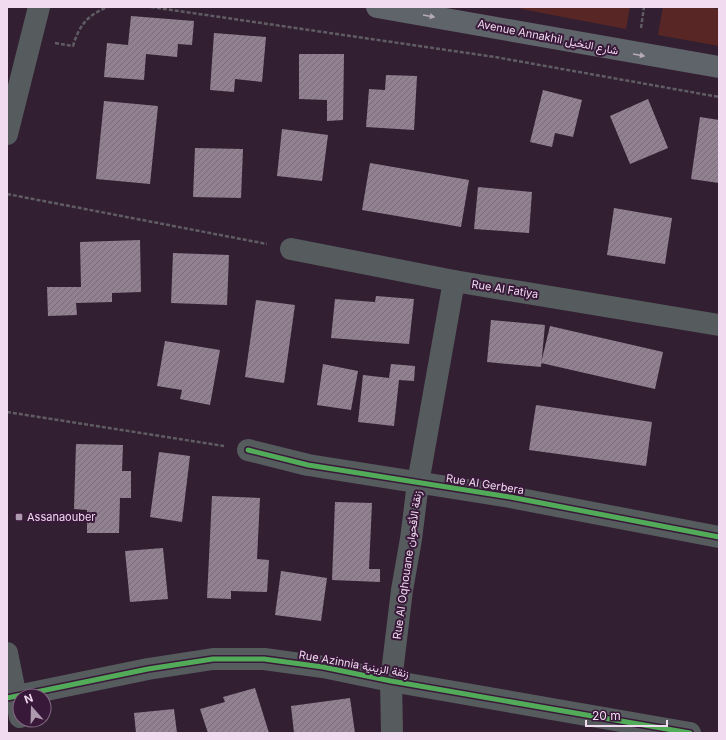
<svg xmlns="http://www.w3.org/2000/svg" width="726" height="740" font-family="Inter,Vazirmatn,sans-serif">
<defs>
<pattern id="building-hatch" width="6" height="6" patternUnits="userSpaceOnUse"><rect width="6" height="6" fill="#918191"/><path d="M-1 1l2-2M0 6l6-6M5 7l2-2" fill="none" stroke="#776b77"/></pattern>
</defs>
<rect width="100%" height="100%" fill="#322032"/>
<!-- garden -->
<g fill="#582624">
<polygon points="521,7 630,7 626,29 521,9"/>
<polygon points="663,7 705,7 719,9 719,46 658,35"/>
</g>
<!-- building -->
<g fill="url(#building-hatch)">
<polygon points="131,16 194,21 192,45 178,44 177,57 146,54 144,80 104,77 107,43 128,45"/>
<polygon points="214,33 266,37 262,82 235,79 234,92 210,90"/>
<polygon points="299,54 344,54 343,120 327,121 327,100 299,99"/>
<polygon points="386,75 417,76 414,130 366,127 369,89 385,90"/>
<polygon points="543,90 582,100 573,137 555,133 552,147 530,142"/>
<polygon points="648,99 668,148 630,164 610,116"/>
<polygon points="104,101 158,106 150,184 96,179"/>
<polygon points="700,117 719,120 719,183 691,179"/>
<polygon points="282,129 328,135 322,181 277,176"/>
<polygon points="195,148 243,149 241,198 193,197"/>
<polygon points="370,163 469,180 461,227 362,210"/>
<polygon points="478,187 532,192 529,233 474,229"/>
<polygon points="614,208 672,218 665,264 607,255"/>
<polygon points="140,240 141,292 112,293 112,302 76,303 77,315 48,316 47,287 81,287 80,242"/>
<polygon points="173,253 229,255 227,305 171,303"/>
<polygon points="376,296 414,299 409,344 331,338 335,299 375,302"/>
<polygon points="256,300 295,305 284,383 245,377"/>
<polygon points="491,320 545,325 541,367 487,362"/>
<polygon points="550,326 663,352 655,389 541,363"/>
<polygon points="165,341 220,350 210,405 180,399 182,390 157,386"/>
<polygon points="323,364 358,371 351,410 317,405"/>
<polygon points="391,364 415,366 414,381 399,380 394,426 358,422 363,375 389,378"/>
<polygon points="536,405 652,422 646,466 529,450"/>
<polygon points="76,444 123,445 122,471 131,471 131,498 120,498 119,533 87,533 87,510 74,509"/>
<polygon points="159,452 190,456 182,522 150,517"/>
<polygon points="212,496 260,498 257,559 269,560 267,592 231,591 231,599 207,598"/>
<polygon points="335,502 372,503 369,569 380,569 380,582 332,580"/>
<polygon points="163,548 168,599 130,602 125,551"/>
<polygon points="281,571 327,578 321,621 275,615"/>
<polygon points="255,688 269,733 208,733 200,709 225,702 223,697"/>
<polygon points="350,698 355,733 294,733 291,706"/>
<polygon points="174,709 177,733 136,733 134,713"/>
</g>
<g fill="none" stroke-linecap="round" stroke-linejoin="round">
<!-- path -->
<g stroke="#5f5c63" stroke-width="2.5" stroke-dasharray="4 2" stroke-linecap="butt">
<polyline points="151,7 495,57 719,97"/>
<polyline points="641,28 644,7"/>
<path d="M 55,43 L 73,46 C 79,26 87,15 108,7"/>
<polyline points="7,194 267,244"/>
<polyline points="7,412 224,446"/>
</g>
<!-- minor -->
<g stroke="#565b5e" stroke-width="22">
<polyline points="7,134 39,7"/>
<polyline points="291,249 454,281 719,325"/>
<polyline points="248,450 308,465 510,497 719,537"/>
<polyline points="7,653 20,717"/>
<polyline points="7,698 148,669 213,659 264,659 323,667 391,681 690,733"/>
<polyline points="392,733 391,681 402,590 411,539 418,483 454,281"/>
</g>
<!-- major -->
<polyline stroke="#5f646a" stroke-width="22" points="377,7 719,67"/>
<defs>
<g id="cycleway">
<polyline points="248,450 308,465 510,497 719,537"/>
<polyline points="7,698 148,669 213,659 264,659 323,667 391,681 690,733"/>
</g>
</defs>
<!-- cycleway casing -->
<use href="#cycleway" stroke="#391939" stroke-width="8"/>
<!-- cycleway -->
<use href="#cycleway" stroke="#51ab58" stroke-width="5"/>
</g>
<!-- one-way arrows -->
<defs><path id="oneway-solid" d="M-6-.8H1V-3.2L6.5 0L1 3.2V.8H-6Z"/></defs>
<g fill="#b7abba">
<use href="#oneway-solid" transform="translate(429 16) rotate(10)"/>
<use href="#oneway-solid" transform="translate(639 55) rotate(10)"/>
</g>
<!-- markers -->
<rect fill="#ae9aae" stroke="#391939" stroke-width="1.5" x="15" y="513" width="8" height="8" rx="2"/>
<g text-anchor="middle" dominant-baseline="central" stroke-width="4" stroke-linejoin="round" paint-order="stroke">
<!-- street labels -->
<g font-size="11" fill="#f1dbf0" stroke="#391939">
<text transform="translate(548 37) rotate(11)">Avenue Annakhil شارع النخيل</text>
<text transform="translate(505 289) rotate(9)">Rue Al Fatiya</text>
<text transform="translate(485 484) rotate(9)">Rue Al Gerbera</text>
<text transform="translate(407 565) rotate(-82)">Rue Al Oqhouane زنقة الأقحوان</text>
<text transform="translate(354 664) rotate(10)">Rue Azinnia زنقة الزينية</text>
</g>
<!-- poi labels -->
<g font-size="11" fill="#f1dbf0" stroke="#391939" text-anchor="start">
<text x="27" y="517">Assanaouber</text>
</g>
</g>
<!-- border -->
<rect width="726" height="740" fill="none" stroke="#f1dbf0" stroke-width="16"/>
<!-- north arrow -->
<g transform="translate(32 708) rotate(340)"><circle r="19" fill="#391939" stroke="#836782"/>
<path d="M0-3L7 15L0 10L-7 15Z" fill="#ae9aae"/>
<text y="-6" font-size="11" font-weight="bold" text-anchor="middle" fill="#f1dbf0">N</text>
</g>
<!-- scale -->
<path d="M586 720v6h81v-6" fill="none" stroke="#f1dbf0" stroke-width="2"/>
<text x="592" y="720" font-size="12" fill="#f1dbf0" stroke="#391939" stroke-width="3" paint-order="stroke">20 m</text>
</svg>
